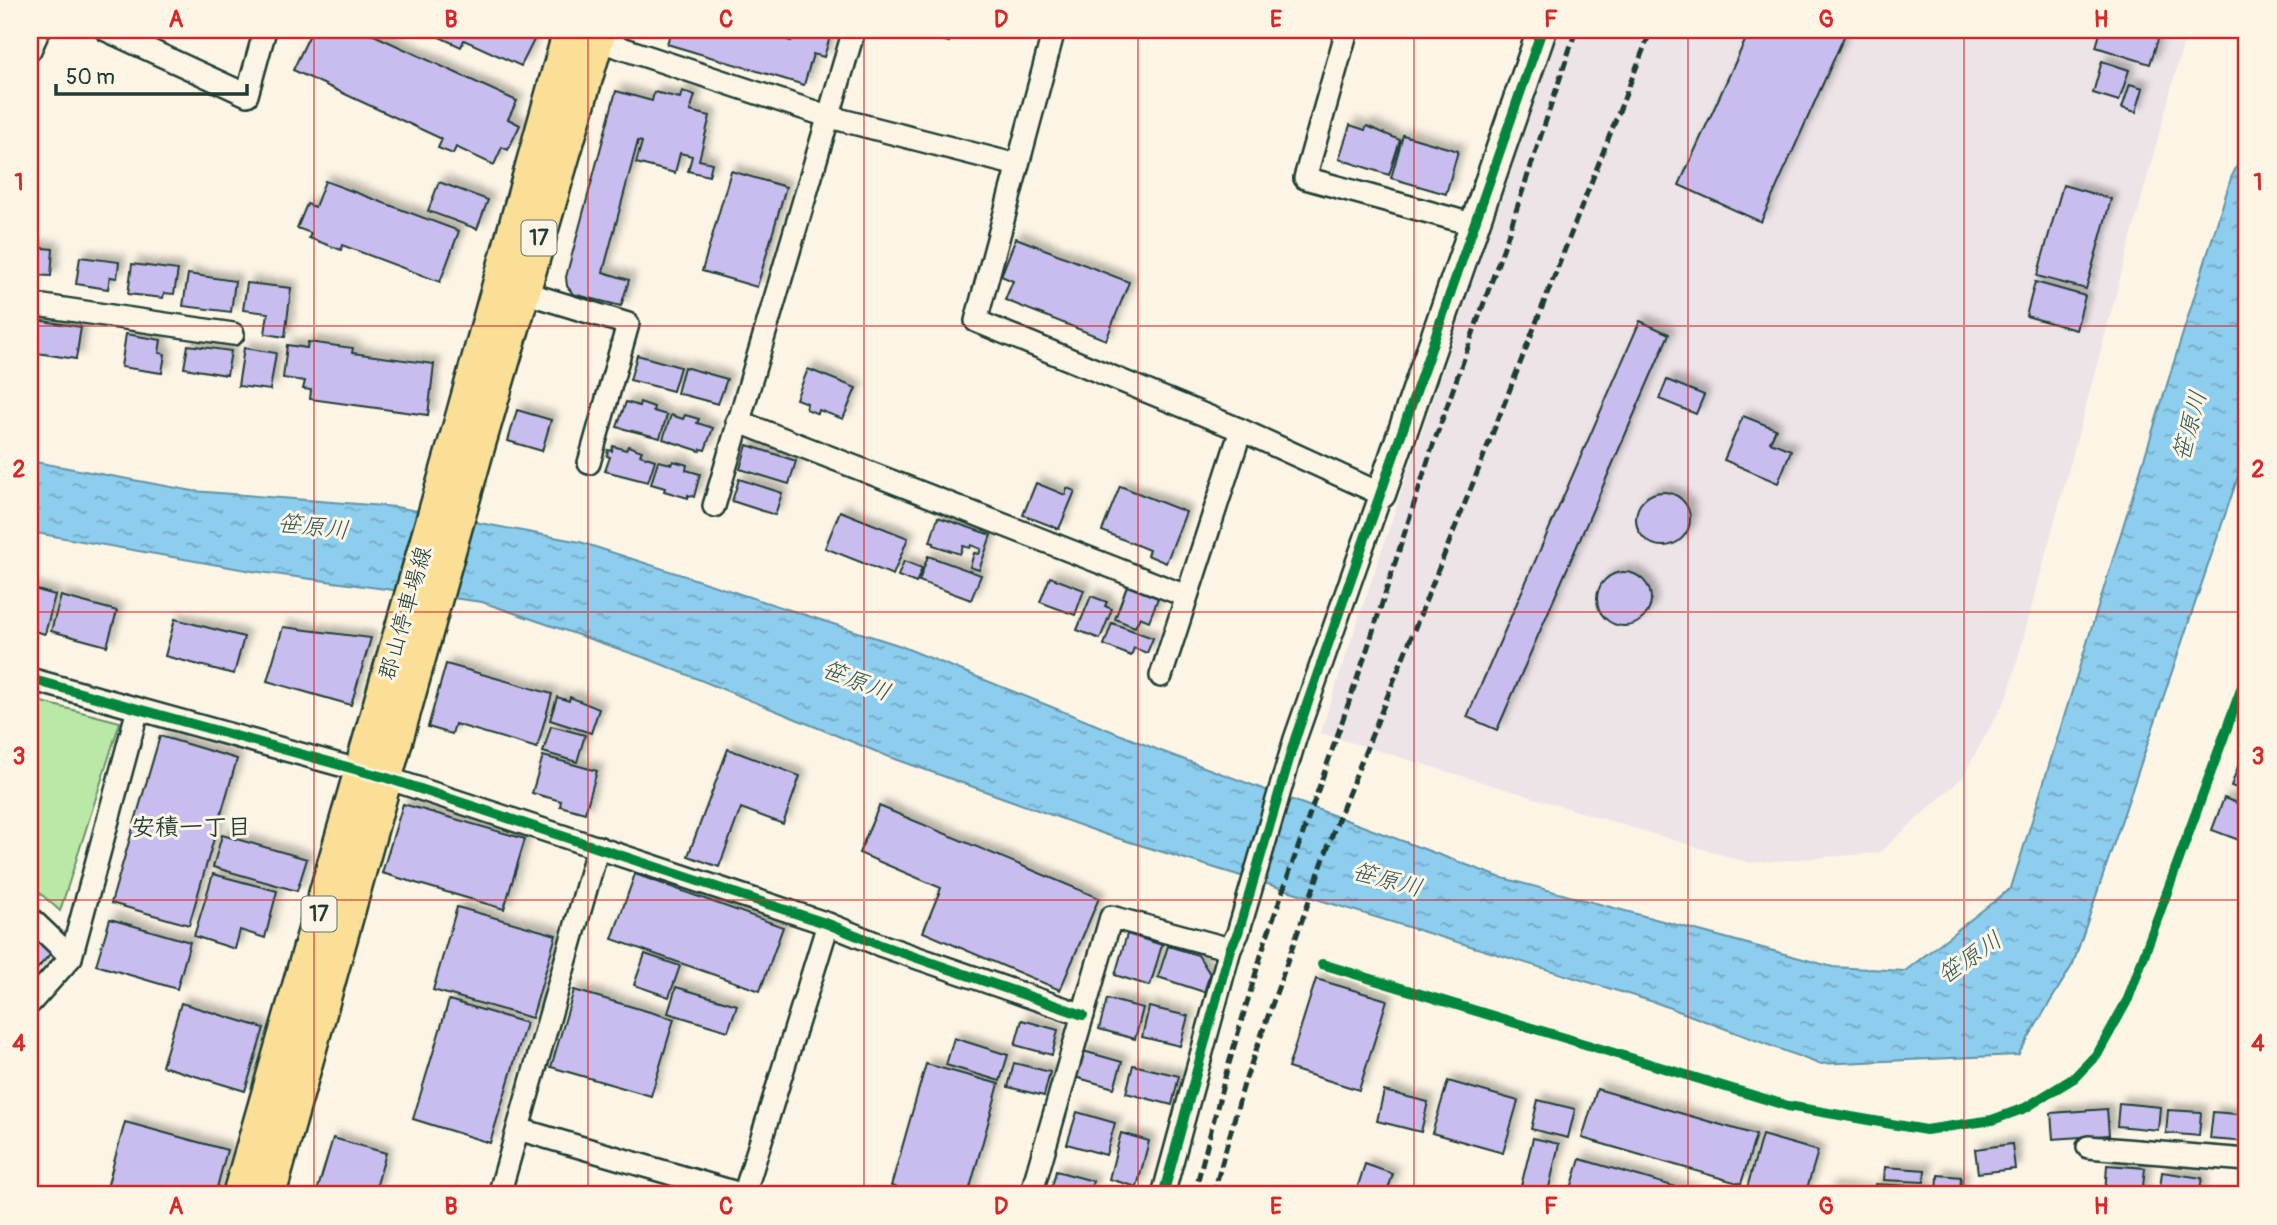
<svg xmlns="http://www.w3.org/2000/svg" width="2277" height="1225" font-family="Pangolin,'Klee One',sans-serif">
<defs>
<pattern id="water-ripples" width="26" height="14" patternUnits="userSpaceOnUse" patternTransform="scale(1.75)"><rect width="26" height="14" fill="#8dcdee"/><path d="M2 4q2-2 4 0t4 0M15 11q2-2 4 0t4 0" fill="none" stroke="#73a8c2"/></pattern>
<filter id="shadow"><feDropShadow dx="6" dy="-6" stdDeviation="3.5" flood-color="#0004"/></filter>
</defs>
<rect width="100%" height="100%" fill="#fcf5e5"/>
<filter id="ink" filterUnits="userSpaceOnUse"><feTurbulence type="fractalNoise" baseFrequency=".0143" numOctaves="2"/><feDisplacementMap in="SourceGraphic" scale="14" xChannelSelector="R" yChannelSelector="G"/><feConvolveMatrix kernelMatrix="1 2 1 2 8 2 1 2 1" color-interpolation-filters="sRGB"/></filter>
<g filter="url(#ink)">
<!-- built -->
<polygon fill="#ede4e8" points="1557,30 2187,30 2008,695 1962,778 1879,853 1749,863 1320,733"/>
<!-- green -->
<polygon fill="#b9e8a7" stroke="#6c926e" stroke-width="2" points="30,699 120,722 60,911 30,884"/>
<!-- water -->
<polygon fill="url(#water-ripples)" stroke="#6193a4" stroke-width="2" points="2247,145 2247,450 2073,964 2018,1055 1819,1064 1657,1003 1107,835 887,756 651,660 482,602 252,571 30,532 30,461 193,491 396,507 580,542 898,645 1161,751 1499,877 1833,967 1905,971 2011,888 2231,178"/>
<!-- building -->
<g fill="#c9bdef" stroke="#1f3d34" stroke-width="2" filter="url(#shadow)">
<polygon points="312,30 363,30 517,101 508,119 520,125 508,150 502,147 494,165 456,147 453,154 438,148 442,139 293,70"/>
<polygon points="438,30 523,30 536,36 521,66 464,40 461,47 435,35"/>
<polygon points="671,30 752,30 791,41 795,30 832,30 824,57 813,54 804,85 667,44"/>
<polygon points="904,30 952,30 949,42"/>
<polygon points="1750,30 1847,30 1761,222 1679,185"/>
<polygon points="2101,30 2161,30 2150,64 2096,47"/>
<polygon points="2102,61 2129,70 2119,101 2093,93"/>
<polygon points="2130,84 2143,88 2136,112 2122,108"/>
<polygon points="616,91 652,101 654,92 680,98 682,91 695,95 690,111 710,116 699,160 712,163 709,176 688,171 692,156 680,153 675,173 636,163 642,142 638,141 603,272 629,280 621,306 573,294 567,286 566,277"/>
<polygon points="1350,125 1365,130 1367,126 1400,140 1389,175 1339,159"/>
<polygon points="1403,135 1458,151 1446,194 1391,178"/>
<polygon points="731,171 786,187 757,287 702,271"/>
<polygon points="325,181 459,231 440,282 342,245 341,250 309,238 311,233 297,228 307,204 315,207"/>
<polygon points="439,182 488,200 477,229 428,211"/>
<polygon points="2063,185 2111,199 2086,289 2037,276"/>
<polygon points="1016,238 1129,282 1106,340 1005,300 1013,281 1001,276"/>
<polygon points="30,247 53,249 51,276 30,275"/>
<polygon points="80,257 119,262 117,278 110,277 108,289 76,284"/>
<polygon points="132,264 178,270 174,294 164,293 163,298 128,294"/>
<polygon points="188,274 235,281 231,312 183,306"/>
<polygon points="2035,282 2085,296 2076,330 2026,316"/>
<polygon points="247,283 291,288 285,337 265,334 268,313 243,310"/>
<polygon points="30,319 81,327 76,359 30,352"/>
<polygon points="1640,321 1669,334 1497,730 1467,717"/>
<polygon points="126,334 161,340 159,353 165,354 162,373 121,367"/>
<polygon points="308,342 353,348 352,353 434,364 428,415 310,399 311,390 303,389 305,381 283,378 287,345 307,348"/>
<polygon points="188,345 231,351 227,375 184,368"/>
<polygon points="244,348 276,353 270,390 238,386"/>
<polygon points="637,355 680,367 673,391 630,380"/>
<polygon points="684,367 727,379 718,404 677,393"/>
<polygon points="808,369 856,388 843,419 819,410 818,414 806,409 807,403 796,399"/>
<polygon points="1667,380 1704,395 1696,414 1659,399"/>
<polygon points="626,402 639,406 640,402 654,407 653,411 667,415 660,438 617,427"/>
<polygon points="517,410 551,420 542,451 508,441"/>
<polygon points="671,415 683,419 685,415 699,419 697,423 713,428 705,450 701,449 700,451 663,439"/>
<polygon points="1743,416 1776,429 1770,442 1791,450 1778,483 1724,460"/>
<polygon points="747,445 796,461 789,484 740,469"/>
<polygon points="613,446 626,450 628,446 642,451 640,455 655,460 648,482 605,471 610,457 607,456 608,450 612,451"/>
<polygon points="658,461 672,464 673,461 684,464 687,465 686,470 700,474 694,497 688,495 688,498 664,491 665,488 651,484"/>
<polygon points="739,479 782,493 775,515 732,501"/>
<polygon points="1036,483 1065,495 1067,488 1075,491 1059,529 1023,515"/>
<polygon points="1120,486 1186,512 1166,563 1147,555 1149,550 1102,531"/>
<circle cx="1663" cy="519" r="27"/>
<polygon points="840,511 908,538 893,575 825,548"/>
<polygon points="938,517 991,535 979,570 970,567 974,553 979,554 981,549 971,545 970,548 963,546 960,554 933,545 934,543 930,542"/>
<polygon points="928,556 981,575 971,600 919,581"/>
<polygon points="904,561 922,568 916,583 898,576"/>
<circle cx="1624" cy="599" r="27"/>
<polygon points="1050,577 1084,590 1075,615 1040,602"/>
<polygon points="1127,586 1158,598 1149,621 1140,617 1135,627 1115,619"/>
<polygon points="30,588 55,595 45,634 30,630"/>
<polygon points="61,596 117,611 107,646 51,631"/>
<polygon points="1091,596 1107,602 1105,606 1112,609 1100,639 1077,630"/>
<polygon points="175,619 244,637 234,674 165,656"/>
<polygon points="1112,623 1153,638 1147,653 1134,648 1131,656 1104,645"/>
<polygon points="283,627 371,638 351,705 267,681"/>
<polygon points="446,664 552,694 537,748 455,724 452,734 428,727"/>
<polygon points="557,697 569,701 570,697 599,709 591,733 550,720"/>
<polygon points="551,726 585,735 577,762 543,752"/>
<polygon points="160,736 237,759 189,925 111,903"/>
<polygon points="728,749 800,776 783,824 741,808 719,867 688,856"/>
<polygon points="543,756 597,771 585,813 560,806 561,801 532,793"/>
<polygon points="2242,756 2247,758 2247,792 2231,786"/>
<polygon points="2224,798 2247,807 2247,843 2212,830"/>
<polygon points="403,804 525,839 504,909 382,873"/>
<polygon points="879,806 1099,898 1060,990 923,932 941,888 859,853"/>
<polygon points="222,835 307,859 297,891 213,867"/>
<polygon points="213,874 277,891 265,938 240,930 235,949 194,936"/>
<polygon points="635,874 783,927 760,991 612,939"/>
<polygon points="457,907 556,935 532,1018 433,990"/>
<polygon points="110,919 190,942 177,989 96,965"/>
<polygon points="30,934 51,953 30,977"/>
<polygon points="1127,934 1162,945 1150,986 1115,975"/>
<polygon points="1168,946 1198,955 1210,974 1204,992 1158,977"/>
<polygon points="645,954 680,966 669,997 634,985"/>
<polygon points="1316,979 1387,1000 1359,1090 1288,1068"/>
<polygon points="676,987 737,1005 728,1031 668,1013"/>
<polygon points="574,990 674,1019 651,1096 551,1067"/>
<polygon points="1107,999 1143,1008 1135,1039 1099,1029"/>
<polygon points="449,1000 526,1023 490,1143 413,1119"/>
<polygon points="181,1003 264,1028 245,1091 162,1066"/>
<polygon points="1149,1007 1188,1016 1180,1046 1142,1037"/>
<polygon points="1022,1020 1058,1030 1052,1055 1015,1045"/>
<polygon points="954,1038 1008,1055 1000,1081 946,1065"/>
<polygon points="1083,1051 1122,1062 1114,1088 1075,1077"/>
<polygon points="1014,1063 1050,1072 1044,1096 1008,1087"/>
<polygon points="926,1064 999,1084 968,1195 923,1195 891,1186"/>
<polygon points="1133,1065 1179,1076 1172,1105 1126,1093"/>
<polygon points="1448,1081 1518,1101 1503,1153 1432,1133"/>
<polygon points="1597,1089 1756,1135 1741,1184 1582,1138"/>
<polygon points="1384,1091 1428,1102 1421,1132 1377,1121"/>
<polygon points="1538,1100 1575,1109 1568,1138 1531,1129"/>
<polygon points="2119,1103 2160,1107 2158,1130 2117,1126"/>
<polygon points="2107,1109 2109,1135 2053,1139 2051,1113"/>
<polygon points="2168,1110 2201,1112 2199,1136 2166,1133"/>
<polygon points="1077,1112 1115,1123 1106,1155 1067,1144"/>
<polygon points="2213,1112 2247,1115 2247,1142 2210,1139"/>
<polygon points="125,1122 227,1150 215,1195 105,1195"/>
<polygon points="1121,1133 1149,1141 1137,1187 1109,1179"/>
<polygon points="1762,1135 1818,1151 1805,1195 1745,1195"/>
<polygon points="333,1138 386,1153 374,1195 316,1195"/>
<polygon points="1533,1138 1559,1144 1548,1192 1521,1186"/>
<polygon points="2012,1144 2015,1169 1978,1173 1975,1149"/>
<polygon points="1580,1159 1700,1194 1700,1195 1569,1195"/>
<polygon points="1365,1164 1393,1174 1386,1195 1355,1195"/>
<polygon points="2107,1165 2145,1168 2142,1195 2105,1195"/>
<polygon points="1885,1167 1925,1170 1924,1182 1884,1180"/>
<polygon points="1056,1171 1093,1181 1089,1195 1050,1195"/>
<polygon points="2162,1172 2202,1178 2199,1195 2159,1195"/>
<polygon points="1938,1175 1961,1177 1960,1195 1937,1195"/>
<polygon points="1875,1184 1927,1187 1926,1195 1874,1195"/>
<polygon points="1828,1189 1872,1192 1872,1195 1828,1195"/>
</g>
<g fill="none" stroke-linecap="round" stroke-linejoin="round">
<defs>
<g id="street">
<polyline points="106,30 247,95 265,30"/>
<polyline points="1054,30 976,321 1241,430 1381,494 1295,739 1238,933 1230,949 1163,1195"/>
<polyline points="1347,30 1305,178 1472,224"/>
<polyline points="588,34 597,40 830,117 1017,165"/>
<polyline points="30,50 39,30"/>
<polyline points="523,292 628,324 589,463"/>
<polyline points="30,304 233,334"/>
<polyline points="737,421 1186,596"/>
<polyline points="714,506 854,30"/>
<polyline points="1161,676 1241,430"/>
<polyline points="30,679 387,778 828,924 880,945 1083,1015"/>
<polyline points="30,918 71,957"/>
<polyline points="30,1003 71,957 138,709"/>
<polyline points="518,1129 744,1195"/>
<polyline points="2088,1147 2247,1160"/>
<polyline points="499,1195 598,847"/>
<polyline points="744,1195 828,924"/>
<polyline points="1031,1195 1111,917 1230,949"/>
</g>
<polyline id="secondary" points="1381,494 1542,30"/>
<g id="primary">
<polyline points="239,1195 456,439 570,30"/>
<polyline points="269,1195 478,447 600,30"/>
</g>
</defs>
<!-- street casing -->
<use href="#street" stroke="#1f3d34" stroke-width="26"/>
<!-- secondary casing -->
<use href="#secondary" stroke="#1f3d34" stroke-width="33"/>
<!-- primary casing -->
<use href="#primary" stroke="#1f3d34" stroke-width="37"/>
<!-- street -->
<use href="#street" stroke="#fcf5e5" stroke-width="21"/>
<!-- secondary -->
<use href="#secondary" stroke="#fcf5e5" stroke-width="28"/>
<!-- primary -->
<use href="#primary" stroke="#fbdf96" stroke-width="32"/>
<!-- rail -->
<g stroke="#1f3d34" stroke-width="5" stroke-dasharray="10 5" stroke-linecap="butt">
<polyline points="1194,1195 1225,1077 1265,942 1365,656 1432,448 1506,241 1576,30"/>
<polyline points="1213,1195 1244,1084 1335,827 1479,468 1651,30"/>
</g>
<defs>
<g id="cycleway">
<polyline points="30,679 387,778 828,924 880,945 1083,1015"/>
<polyline points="1322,964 1788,1106 1926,1130 1992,1120 2025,1108 2074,1078 2098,1053 2128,999 2247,673"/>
<polyline points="1163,1195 1230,949 1238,933 1295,739 1542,30"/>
</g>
</defs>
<!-- cycleway casing -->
<use href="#cycleway" stroke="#fcf5e5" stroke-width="15"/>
<!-- cycleway -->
<use href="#cycleway" stroke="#00873e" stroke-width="10"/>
</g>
</g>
<!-- grid -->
<path fill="none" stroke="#d62828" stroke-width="2" stroke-opacity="0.55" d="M 314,30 L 314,1195M 588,30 L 588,1195M 864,30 L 864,1195M 1138,30 L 1138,1195M 1414,30 L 1414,1195M 1688,30 L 1688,1195M 1964,30 L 1964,1195M 30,326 L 2247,326M 30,612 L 2247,612M 30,900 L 2247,900"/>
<g text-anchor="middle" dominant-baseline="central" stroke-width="6" stroke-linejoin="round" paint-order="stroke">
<!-- shield labels -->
<g fill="#fcf5e5" stroke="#617469" stroke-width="2">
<rect x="521.5" y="220.5" width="35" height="35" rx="5"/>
<rect x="301.5" y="896.5" width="35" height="35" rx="5"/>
</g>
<g font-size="21" font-weight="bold" fill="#1f3d34">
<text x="539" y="238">17</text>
<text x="319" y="914">17</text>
</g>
<!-- street labels -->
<g font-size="23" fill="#1f3d34" stroke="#fcf5e5">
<text transform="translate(405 613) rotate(-74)">郡山停車場線</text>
</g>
<!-- water labels -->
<g font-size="24" font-style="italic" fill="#355a59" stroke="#fcf5e5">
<text transform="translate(2190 426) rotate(-75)">笹原川</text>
<text transform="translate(313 527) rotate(6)">笹原川</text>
<text transform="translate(856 681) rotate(21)">笹原川</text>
<text transform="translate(1387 880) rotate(15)">笹原川</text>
<text transform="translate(1970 958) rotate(-35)">笹原川</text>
</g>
<!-- neighbourhood labels -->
<g font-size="24" font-weight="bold" fill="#1f3d34" stroke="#fcf5e5">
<text x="191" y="827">安積一丁目</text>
</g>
</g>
<!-- margin -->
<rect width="2277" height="1225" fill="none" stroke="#fcf5e5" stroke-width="77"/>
<!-- scale -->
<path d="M56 84v10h191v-10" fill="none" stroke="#1f3d34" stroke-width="3.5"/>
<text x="66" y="84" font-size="21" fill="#1f3d34" stroke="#fcf5e5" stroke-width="5" paint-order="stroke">50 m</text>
<rect x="38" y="38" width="2200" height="1148" fill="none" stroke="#d62828" stroke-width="2.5"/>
<g font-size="23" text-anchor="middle" font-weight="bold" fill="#d62828">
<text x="176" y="27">A</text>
<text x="451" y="27">B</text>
<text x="726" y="27">C</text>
<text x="1001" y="27">D</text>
<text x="1276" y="27">E</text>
<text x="1551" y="27">F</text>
<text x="1826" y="27">G</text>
<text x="2101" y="27">H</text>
<text x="19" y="190">1</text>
<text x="2258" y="190">1</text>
<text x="19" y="477">2</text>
<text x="2258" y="477">2</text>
<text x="19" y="764">3</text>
<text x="2258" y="764">3</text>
<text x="19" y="1051">4</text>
<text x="2258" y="1051">4</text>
<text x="176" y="1214">A</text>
<text x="451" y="1214">B</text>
<text x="726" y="1214">C</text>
<text x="1001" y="1214">D</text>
<text x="1276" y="1214">E</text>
<text x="1551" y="1214">F</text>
<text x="1826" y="1214">G</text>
<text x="2101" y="1214">H</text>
</g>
</svg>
